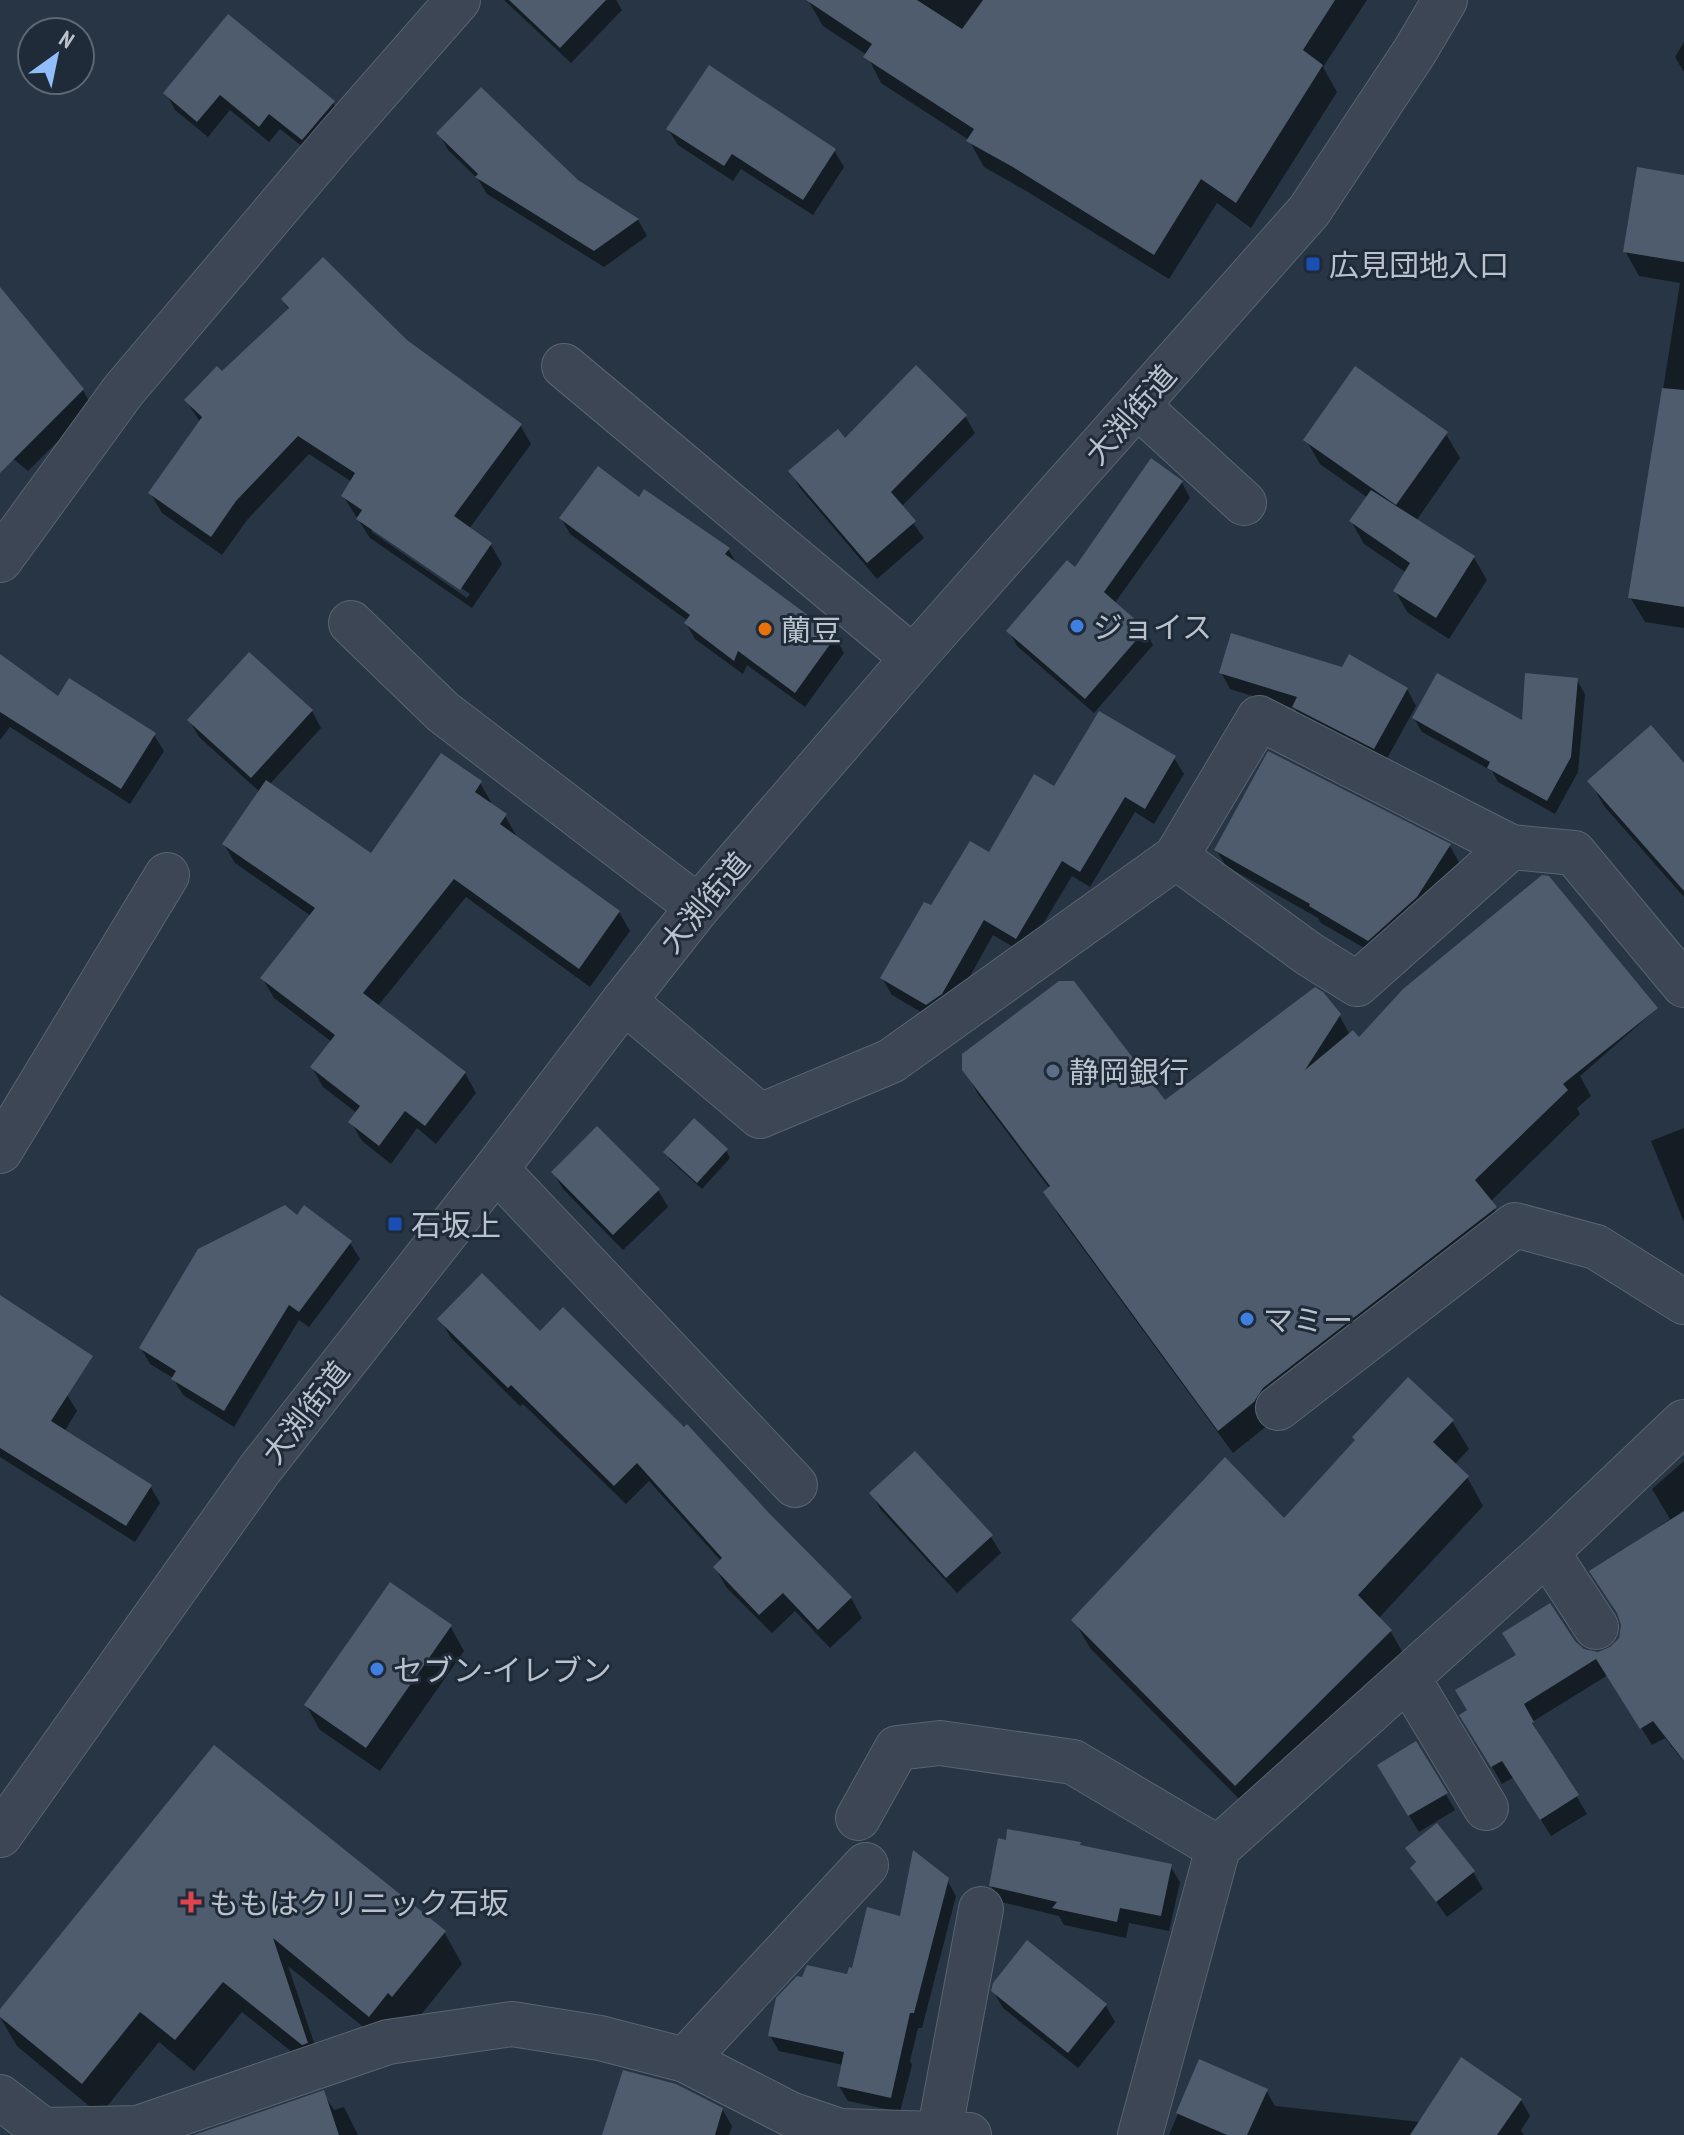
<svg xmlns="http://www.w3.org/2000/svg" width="1684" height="2135" font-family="'PT Sans Narrow','Noto Sans JP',sans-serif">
<rect width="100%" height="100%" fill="#273545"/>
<!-- shadow -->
<g fill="#0007" fill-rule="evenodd">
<polygon points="504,0 616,0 622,10 571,63"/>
<polygon points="808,0 1367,0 1323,67 1337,92 1251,228 1217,203 1169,279 1028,192 984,167 969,140 881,83 867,55 823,26"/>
<polygon points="229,17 333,103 343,119 313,155 280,129 269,142 230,110 208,137 175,110 166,93"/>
<polygon points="1684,42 1684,72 1675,57"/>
<polygon points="668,129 834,150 844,167 813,215 741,169 733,181 678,145"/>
<polygon points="439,133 577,182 638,220 647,236 604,267 487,194 478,179 448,150"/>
<polygon points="1684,177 1684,628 1645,622 1630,597 1680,283 1639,276 1625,251"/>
<path d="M 283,300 L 406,342 L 520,425 L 531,444 L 469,529 L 491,545 L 502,564 L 472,608 L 370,538 L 343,496 L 352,482 L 309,454 L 247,520 L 222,555 L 162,513 L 151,494 L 200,422 L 186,400 L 222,373 L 289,310 ZM 372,527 L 470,594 L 467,598 L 372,532 Z"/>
<polygon points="0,327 83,390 92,407 28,471 0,448"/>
<polygon points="965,416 975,433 901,507 924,538 877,579 800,488 791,472 845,441"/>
<polygon points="1446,434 1460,458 1416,521 1474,558 1487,580 1449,639 1408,613 1395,591 1407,573 1364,544 1351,521 1368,498 1320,464 1306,440"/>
<polygon points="1152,461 1182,483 1190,498 1114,604 1145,631 1153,645 1094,713 1017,646 1009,631 1075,570"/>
<polygon points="639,500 728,549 738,566 835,637 844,653 805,707 747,665 743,674 695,639 686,623 688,621 570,534 561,518"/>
<polygon points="0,657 58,699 154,735 164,751 130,804 10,727 0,740"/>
<polygon points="1343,669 1407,689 1416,706 1384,764 1304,723 1295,709 1230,689 1221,672"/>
<polygon points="1577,680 1585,694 1578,772 1555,814 1498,782 1492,771 1422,732 1414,718 1523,723"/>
<polygon points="312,711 321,728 269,785 371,856 480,783 491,802 489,804 505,816 516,835 515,837 619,912 630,931 590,987 466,897 377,1007 465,1073 476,1093 436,1144 417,1128 391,1164 362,1141 351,1122 357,1113 323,1087 312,1067 332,1042 274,998 263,979 311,916 235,863 224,844 260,792 199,737 189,720"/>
<polygon points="1174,758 1184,774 1154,824 1135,812 1090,887 1072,876 1025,954 993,935 951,1010 936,1021 892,995 882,978 932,908 1055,788"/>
<polygon points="1684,766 1684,897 1604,806 1590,781"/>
<polygon points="1450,846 1459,862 1426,914 1378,956 1321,923 1318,918 1226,866 1216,850"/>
<polygon points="1640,989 1653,1012 1580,1076 1591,1096 1577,1108 1580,1114 1490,1202 1509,1232 1233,1453 1059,1216 1046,1192 1050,1189 978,1094 964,1069 1165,1103 1339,1015 1350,1035 1359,1040"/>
<polygon points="1684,1128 1684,1222 1651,1141"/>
<polygon points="726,1150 730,1158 702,1189 670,1160 666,1152"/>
<polygon points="553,1172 658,1190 668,1207 623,1250 563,1189"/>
<polygon points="297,1217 350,1243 360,1259 309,1327 299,1320 234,1427 183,1395 173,1378 150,1364 141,1348"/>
<polygon points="440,1319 540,1334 851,1598 862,1618 830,1648 795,1611 772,1633 726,1587 715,1567 721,1561 649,1481 626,1504 523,1404 520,1406 451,1338"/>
<polygon points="0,1357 67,1395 77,1411 64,1432 150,1486 160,1503 135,1542 0,1457"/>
<polygon points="1452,1421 1469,1449 1454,1465 1467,1477 1483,1506 1378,1619 1391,1632 1407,1660 1253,1813 1090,1648 1074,1620 1284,1521"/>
<polygon points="1684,1461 1684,1762 1665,1738 1652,1745 1608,1675 1532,1722 1587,1814 1551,1836 1514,1777 1502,1784 1462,1715 1574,1642 1583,1651 1598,1654 1611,1649 1620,1638 1660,1529 1658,1527 1670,1519 1652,1489"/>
<polygon points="872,1494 991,1537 1001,1553 957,1593 881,1510"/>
<polygon points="450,1626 464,1651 380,1771 320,1730 306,1705"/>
<polygon points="1416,1744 1455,1810 1419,1832 1379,1766"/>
<polygon points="215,1748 444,1932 462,1964 411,2027 388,2047 288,1966 325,2075 322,2076 242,2012 194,2071 159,2042 100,2115 17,2046 0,2017 0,2013"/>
<polygon points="1081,1847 1170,1866 1180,1882 1169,1931 1129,1923 1126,1938 1064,1925 1059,1916 1001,1902 991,1886"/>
<polygon points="1408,1849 1473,1872 1483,1889 1447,1917 1412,1868 1417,1864"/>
<polygon points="947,1880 956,1896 922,2028 918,2028 910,2061 912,2065 900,2112 848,2101 839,2086 843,2065 779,2051 770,2036 849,1977 902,1918"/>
<polygon points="993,1991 1106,2006 1115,2022 1078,2068 1003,2008"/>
<polygon points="1200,2062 1266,2090 1275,2106 1420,2122 1521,2100 1530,2116 1521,2130 1524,2135 1169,2135"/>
<polygon points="323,2093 334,2110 344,2107 358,2135 201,2135"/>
<polygon points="722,2109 732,2126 729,2135 611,2135"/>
</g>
<!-- building -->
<g fill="#4e5c6e">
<polygon points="509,0 606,0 560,48"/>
<polygon points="806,0 917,0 962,29 983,0 1335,0 1303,50 1323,65 1236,203 1201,179 1154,255 1011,166 966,141 974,129 863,57 872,44"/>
<polygon points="228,14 335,101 302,140 269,114 259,127 220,95 197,122 163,93"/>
<polygon points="709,65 836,149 803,200 732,154 724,166 666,129"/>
<polygon points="481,87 578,180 639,219 594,251 475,177 478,174 436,133"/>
<polygon points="1637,167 1684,175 1684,262 1623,252"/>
<polygon points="323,257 407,340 522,424 454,516 492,543 460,590 356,519 362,510 341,496 355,473 298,436 236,501 211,537 148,493 202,417 184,400 217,366 222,371 289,308 281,299"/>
<polygon points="0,287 84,389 0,473"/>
<polygon points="916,365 967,415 891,492 916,521 867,563 788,471 838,429 845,438"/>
<polygon points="1355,366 1448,432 1396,505 1303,440"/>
<polygon points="1662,388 1684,390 1684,607 1628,598"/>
<polygon points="1151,458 1183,481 1104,592 1146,629 1085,699 1006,631 1067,560 1075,567"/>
<polygon points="598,466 639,497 644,489 730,548 725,554 836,636 795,693 738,651 734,661 684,623 690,615 559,518"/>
<polygon points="1371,490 1475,556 1436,618 1393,591 1410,563 1349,521"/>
<polygon points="1231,633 1342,667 1349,654 1408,688 1374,749 1292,707 1297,697 1219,673"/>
<polygon points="249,652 313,710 251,778 187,720"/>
<polygon points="0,654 58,696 69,678 156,733 121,789 0,712"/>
<polygon points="1437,673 1522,720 1525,673 1578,678 1571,757 1547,801 1487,768 1490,762 1412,718"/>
<polygon points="1099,711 1176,756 1145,809 1125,797 1080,872 1062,861 1016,939 984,920 942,994 926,1005 880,978 924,902 931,905 970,841 989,852 1034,774 1054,786"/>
<polygon points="1651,725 1684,763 1684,891 1587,781"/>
<polygon points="1268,751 1451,844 1417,897 1368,941 1309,906 1310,904 1214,850"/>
<polygon points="441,753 482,781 475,792 507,814 500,824 620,911 579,969 454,879 363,993 466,1072 425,1126 405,1111 379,1146 348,1122 360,1106 310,1067 335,1035 260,978 315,908 222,844 266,780 371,853"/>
<polygon points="1542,875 1549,876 1658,1008 1563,1084 1568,1090 1475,1180 1497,1207 1263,1388 1254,1402 1218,1431 1043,1192 1050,1186 962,1070 962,1054 1059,981 1074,981 1165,1100 1315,987 1323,992 1341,1014 1305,1070 1353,1030 1359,1037 1403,989"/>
<polygon points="694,1118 728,1149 697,1183 663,1152"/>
<polygon points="597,1126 660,1189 613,1235 551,1172"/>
<polygon points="285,1205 297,1215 304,1205 352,1241 299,1312 289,1305 224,1411 171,1379 176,1371 139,1348 198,1249"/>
<polygon points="482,1273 540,1331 563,1307 684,1427 687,1424 769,1513 852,1597 818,1630 783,1593 759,1615 713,1567 722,1558 637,1463 614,1486 511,1385 508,1388 437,1319"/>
<polygon points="0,1295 93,1356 51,1421 152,1485 126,1526 0,1448"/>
<polygon points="1408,1377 1454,1420 1433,1442 1469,1476 1358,1595 1392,1630 1235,1786 1071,1620 1225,1457 1284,1518 1355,1440 1352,1437"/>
<polygon points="915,1451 993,1535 946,1578 869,1493"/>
<polygon points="1684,1511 1684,1761 1653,1721 1640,1729 1596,1659 1524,1704 1534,1722 1532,1723 1579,1795 1540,1820 1502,1761 1491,1767 1459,1715 1467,1710 1455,1690 1516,1655 1502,1633 1550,1603 1575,1641 1584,1649 1598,1652 1610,1647 1619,1638 1621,1625 1617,1613 1589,1571"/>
<polygon points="390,1582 452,1625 366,1748 304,1705"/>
<polygon points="1416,1741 1448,1793 1408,1816 1377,1765"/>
<polygon points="214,1745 446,1931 392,1997 388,1993 369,2017 273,1938 308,2043 302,2045 223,1982 175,2040 140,2012 82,2084 0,2017 0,2009"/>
<polygon points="1437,1823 1475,1871 1436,1902 1410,1868 1416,1862 1405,1848"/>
<polygon points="1007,1829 1081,1842 1080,1845 1172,1864 1161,1916 1120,1908 1117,1922 1052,1908 1057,1902 989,1886 998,1838 1006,1840"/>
<polygon points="913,1850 949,1878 914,2013 910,2013 891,2098 837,2086 844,2052 768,2036 776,1998 797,1976 802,1977 807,1965 847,1974 849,1967 852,1968 867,1907 900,1916"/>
<polygon points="1027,1940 1107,2004 1068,2053 991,1991 993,1983"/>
<polygon points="1461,2057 1522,2099 1497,2135 1410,2135"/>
<polygon points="1199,2059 1268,2089 1247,2135 1227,2135 1176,2113"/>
<polygon points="623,2070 676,2084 723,2108 715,2135 602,2135"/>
<polygon points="324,2090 339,2135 194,2135"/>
</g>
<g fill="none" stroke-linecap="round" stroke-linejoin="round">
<defs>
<g id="minor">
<polyline points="564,366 913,658"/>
<polyline points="1138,406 1244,503"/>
<polyline points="0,560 123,391 337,138 458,0"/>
<polyline points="351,623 443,712 698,907"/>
<polyline points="1176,857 1309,954 1357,984 1511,847"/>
<polyline points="624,1001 760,1116 891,1061 1176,857 1259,718 1511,847 1574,853 1684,985"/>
<polyline points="0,1151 167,875"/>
<polyline points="496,1169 795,1485"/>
<polyline points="1278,1408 1515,1225 1596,1247 1684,1302"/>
<polyline points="1547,1552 1596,1627"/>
<polyline points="1408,1678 1486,1808"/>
<polyline points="858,1818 897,1748 940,1743 1073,1762 1218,1848 1140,2135"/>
<polyline points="0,1835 260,1469 496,1169 624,1001 698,907 913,658 1309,211 1415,51 1445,0"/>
<polyline points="1218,1848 1547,1552 1684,1422"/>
<polyline points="685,2060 866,1865"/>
<polyline points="0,2097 43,2130 138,2128 388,2042 512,2024 600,2038 685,2060 790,2114 840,2131 969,2135"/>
<polyline points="939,2134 981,1909"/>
</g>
</defs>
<!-- minor casing -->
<use href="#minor" stroke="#5a6471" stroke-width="46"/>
<!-- minor -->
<use href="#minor" stroke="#3c4654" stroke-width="44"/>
</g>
<!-- markers -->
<g fill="#1a4fb4" stroke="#202b3a" stroke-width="3">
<rect x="1305" y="256" width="16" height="16" rx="4"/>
<rect x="387" y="1216" width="16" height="16" rx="4"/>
</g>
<g fill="#3f7fe0" stroke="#202b3a" stroke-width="3">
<circle cx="1077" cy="626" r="8"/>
<circle cx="1247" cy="1319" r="8"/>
<circle cx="377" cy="1669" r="8"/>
</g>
<circle fill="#e8710a" stroke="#202b3a" stroke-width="3" cx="765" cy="629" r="8"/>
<circle fill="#5c6f8a" stroke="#202b3a" stroke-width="3" cx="1053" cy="1071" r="8"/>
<path fill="#e0444e" stroke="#202b3a" stroke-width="3" d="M187 1890h8v8h8v8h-8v8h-8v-8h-8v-8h8z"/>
<g text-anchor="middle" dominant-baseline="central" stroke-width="6" stroke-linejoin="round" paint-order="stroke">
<!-- poi labels -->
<g font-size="30" fill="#b9c2cd" stroke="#202b3a" text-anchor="start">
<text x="1329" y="264">広見団地入口</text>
<text x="1093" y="626">ジョイス</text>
<text x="781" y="629">蘭豆</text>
<text x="1069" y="1071">静岡銀行</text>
<text x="411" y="1224">石坂上</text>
<text x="1263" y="1319">マミー</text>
<text x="393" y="1669">セブン-イレブン</text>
<text x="209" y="1902">ももはクリニック石坂</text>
</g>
<!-- street labels -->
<g font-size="30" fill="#b9c2cd" stroke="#202b3a">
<text transform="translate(1130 414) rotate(-49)">大渕街道</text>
<text transform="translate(704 902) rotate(-50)">大渕街道</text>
<text transform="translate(305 1412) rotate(-52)">大渕街道</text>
</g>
</g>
<!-- north arrow -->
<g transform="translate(56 56) rotate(33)"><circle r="38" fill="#202b3a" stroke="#5d6775" stroke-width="2"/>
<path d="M0-6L14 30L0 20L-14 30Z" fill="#91bdfa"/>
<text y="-12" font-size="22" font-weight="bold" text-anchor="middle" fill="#b9c2cd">N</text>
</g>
</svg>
